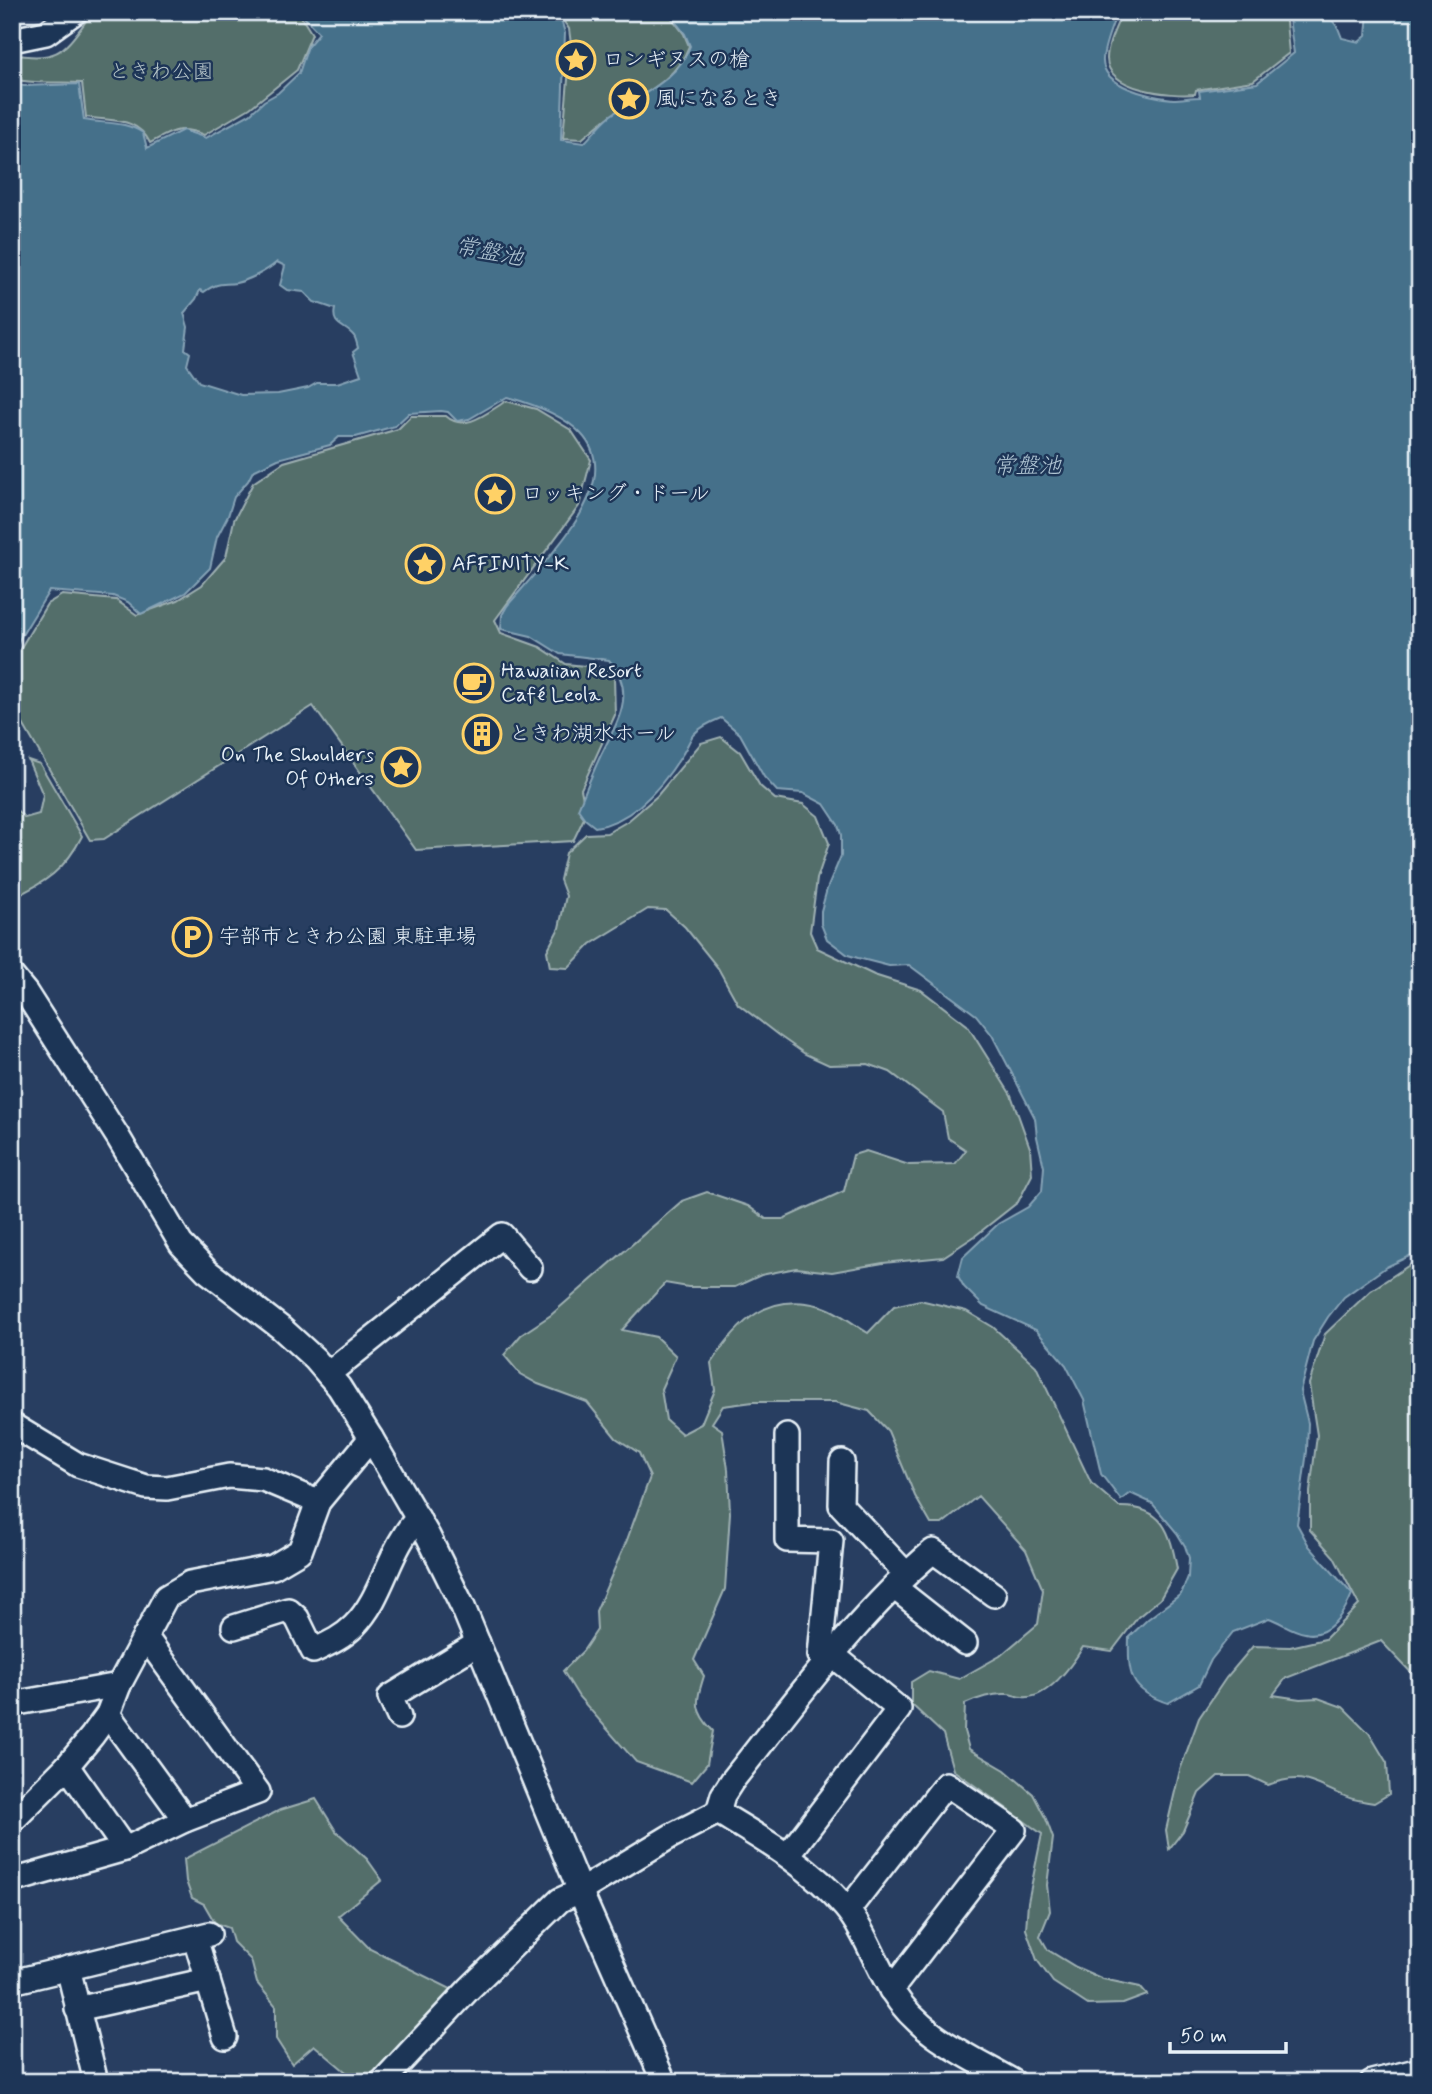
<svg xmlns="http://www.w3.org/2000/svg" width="1432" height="2094" font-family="Mynerve,'Klee One',sans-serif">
<rect width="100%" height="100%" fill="#283e61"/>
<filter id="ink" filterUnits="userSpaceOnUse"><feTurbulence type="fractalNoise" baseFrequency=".0143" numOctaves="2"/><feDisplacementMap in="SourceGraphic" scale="14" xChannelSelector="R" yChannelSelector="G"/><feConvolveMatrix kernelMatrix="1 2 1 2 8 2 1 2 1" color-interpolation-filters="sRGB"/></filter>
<g filter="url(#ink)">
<!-- green -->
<g fill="#536e6b" stroke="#9eb0b2" stroke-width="2">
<path d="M 93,12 L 298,12 L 312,34 L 297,70 L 250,108 L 204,135 C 179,125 173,131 150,143 C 137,116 112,122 86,117 L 82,83 C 58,81 35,85 12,79 L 12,54 C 62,63 64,49 93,12 Z"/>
<path d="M 557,12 L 667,12 L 684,34 L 689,46 C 676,81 640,96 612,115 C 601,122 591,131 582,139 L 563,138 L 571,44 L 569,29 Z"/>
<path d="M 1122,12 L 1285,12 L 1289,53 L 1253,81 L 1196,90 L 1195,94 C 1171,96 1108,91 1107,59 C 1107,43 1117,26 1122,12 Z"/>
<path d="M 506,401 L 536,409 L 571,430 L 591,460 L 579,506 L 495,620 L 501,633 L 540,647 L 566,664 L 604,668 L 614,677 L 615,715 L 581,789 L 586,814 L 573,841 L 416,850 L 313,706 L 104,839 L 90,840 L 12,705 L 12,672 L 20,649 L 47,604 L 62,595 L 116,600 L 137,615 L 178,600 L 202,585 L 226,557 L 234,520 L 253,483 L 284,462 L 398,429 L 411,416 L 446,416 C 465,433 488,412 506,401 Z"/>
<path d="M 721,737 L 740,752 L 760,786 L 775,799 L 803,804 L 818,816 L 829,843 L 817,879 L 810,932 L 817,948 L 874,975 L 921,990 L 967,1025 L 1011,1095 L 1030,1148 L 1032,1175 L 1018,1202 L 975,1236 L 943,1257 L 883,1263 L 832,1272 L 796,1268 L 761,1275 L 735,1287 L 688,1287 L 665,1283 L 622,1330 L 656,1337 L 676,1356 L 661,1389 L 666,1420 L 682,1434 L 701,1424 L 715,1390 L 711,1363 C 738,1322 768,1291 821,1306 C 837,1310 854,1325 868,1333 L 894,1306 L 920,1300 L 966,1311 L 993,1327 L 1036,1366 L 1091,1483 L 1119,1507 C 1163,1506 1170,1531 1177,1569 L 1160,1599 L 1138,1617 L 1112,1651 L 1083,1647 C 1072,1665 1047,1700 1023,1697 C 1017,1697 1012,1694 1007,1694 C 992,1693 978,1698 965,1704 L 964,1731 L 969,1749 L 1005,1770 L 1033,1794 L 1046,1819 L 1053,1838 L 1047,1885 L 1050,1911 L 1040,1936 L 1048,1950 L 1076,1967 L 1103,1979 L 1140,1987 L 1147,1995 L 1123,2004 L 1088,2005 L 1053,1982 L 1037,1960 L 1026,1929 L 1028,1902 L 1042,1834 L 953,1770 L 943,1734 L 911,1704 L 911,1682 L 929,1671 L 959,1679 L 1000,1656 L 1038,1624 L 1043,1590 L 1026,1550 L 978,1496 L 942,1524 L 931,1524 L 915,1496 L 888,1431 L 869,1411 L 835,1402 L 753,1402 L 723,1406 L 712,1423 L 722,1430 L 728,1469 L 730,1513 L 725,1589 L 694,1660 L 704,1676 C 696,1702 693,1710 713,1731 L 707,1764 L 692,1782 L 636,1762 L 579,1697 L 563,1671 L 583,1651 L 597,1630 L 596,1611 L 627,1540 L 650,1477 L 639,1453 L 616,1438 L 587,1402 L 538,1384 L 520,1374 L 504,1355 L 521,1335 L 551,1315 L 682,1201 L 707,1192 L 748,1206 L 766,1219 L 783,1219 L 844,1191 L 853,1155 L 866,1151 L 909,1165 L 955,1164 L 966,1150 L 948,1138 L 943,1112 L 890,1072 L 868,1064 L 829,1065 L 805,1054 L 778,1035 L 738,1004 L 718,968 L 685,927 L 666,910 L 648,909 L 591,944 L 568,968 L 550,967 L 547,951 L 559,928 L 566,896 L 560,880 L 566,853 L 586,834 L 607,833 L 628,821 L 657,796 L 701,743 Z"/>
<path d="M 28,760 L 40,764 L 82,836 C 66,869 45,883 12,898 L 12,806 L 25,818 L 39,814 L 43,795 Z"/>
<path d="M 1420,1258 L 1420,1682 L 1381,1641 L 1286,1678 L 1273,1695 L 1300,1699 L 1318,1698 L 1343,1707 L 1369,1733 L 1387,1763 L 1389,1794 L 1374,1803 C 1364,1801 1351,1800 1342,1795 C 1310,1782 1303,1772 1268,1785 L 1249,1776 L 1218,1776 L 1199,1793 L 1183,1831 L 1169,1849 L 1166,1830 L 1180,1770 L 1199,1718 L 1226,1678 L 1253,1646 L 1290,1647 L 1325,1639 L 1359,1605 L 1334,1557 L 1310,1530 L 1310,1492 L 1317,1435 L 1309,1384 L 1325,1334 L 1370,1291 Z"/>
<polygon points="316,1799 336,1831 367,1859 382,1880 338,1916 370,1949 455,1991 367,2082 358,2082 314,2045 292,2064 276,2039 276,2006 257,1983 251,1960 233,1942 229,1928 215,1923 204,1904 192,1898 186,1881 184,1859 280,1810"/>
</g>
<!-- water -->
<path fill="#446f8a" stroke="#86a3b6" stroke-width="2" fill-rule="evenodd" d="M 299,12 L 552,12 L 562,23 L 565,33 L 561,140 L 584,143 C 593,134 601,123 611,115 C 639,95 678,81 690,46 L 685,34 L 668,12 L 954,12 L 964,19 L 980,12 L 1117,12 C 1112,27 1104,44 1103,59 C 1101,87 1152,97 1173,99 C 1182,99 1191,97 1200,97 L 1199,91 L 1257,83 L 1294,53 L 1288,12 L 1326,12 L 1338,28 L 1342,38 L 1359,42 L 1366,36 L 1368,12 L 1420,12 L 1420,1251 L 1386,1267 L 1344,1297 L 1328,1317 L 1313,1341 L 1300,1391 L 1308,1423 L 1307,1451 L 1297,1524 L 1309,1546 L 1352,1594 C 1345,1612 1328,1639 1305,1633 C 1292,1631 1281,1622 1269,1618 L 1233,1632 L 1211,1660 L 1199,1685 L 1168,1703 C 1129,1691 1128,1674 1129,1637 L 1148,1619 L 1181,1594 L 1188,1577 L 1189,1558 L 1185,1546 L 1177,1533 L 1152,1503 L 1130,1493 L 1121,1500 L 1101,1474 L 1084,1400 L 1066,1365 L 1036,1330 L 983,1306 L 964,1287 L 958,1276 L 963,1257 L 998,1224 L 1028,1207 L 1042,1191 L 1044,1167 L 1037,1137 L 1035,1118 L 992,1035 L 976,1015 L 909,965 L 889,966 L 858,958 L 848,955 L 827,939 L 821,924 L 821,911 L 827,889 L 841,856 L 841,835 L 838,825 L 824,804 L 803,793 L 777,791 L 764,777 L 740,734 L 721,718 C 711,722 700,727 693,735 C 689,741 686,749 682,755 C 663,785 633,822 595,827 L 585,819 L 578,809 C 585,792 592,774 600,757 C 615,725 639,694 609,660 L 560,654 L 531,636 L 501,629 L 502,615 L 507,606 C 575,527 666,440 507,397 L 469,419 L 457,421 L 448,412 L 441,411 L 409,413 L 395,426 L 356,437 L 339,437 L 330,445 L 278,459 L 253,471 L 248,481 L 234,497 L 228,516 L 217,537 L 210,568 L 185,593 L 141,614 L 128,602 L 113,596 L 49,591 L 19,640 L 12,661 L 12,82 L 24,86 L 79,84 L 84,120 C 105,124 126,121 143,133 L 147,148 L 183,130 L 206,138 L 250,114 L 264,101 L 278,93 L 299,73 L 308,46 L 319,33 ZM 277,262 L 285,266 L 280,285 L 287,290 L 304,292 L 314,302 L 335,309 C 331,326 345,325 354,336 C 356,339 357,344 358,348 L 353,352 L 361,375 L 337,383 L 317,383 L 308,388 L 278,394 L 241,395 L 199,382 L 187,365 L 190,353 L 185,349 L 188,327 L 184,313 L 196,299 L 200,290 L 204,292 C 218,282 221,285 236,283 C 249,280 267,271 277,262 Z"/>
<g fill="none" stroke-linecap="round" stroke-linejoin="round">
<defs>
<g id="minor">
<polyline points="12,40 46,33 75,12"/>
<polyline points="12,976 26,993 118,1137 181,1244 207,1271 281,1328 315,1359 339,1387 371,1438 428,1536 463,1607 580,1891 664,2082"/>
<polyline points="328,1374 502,1235 530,1268"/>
<polyline points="12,1425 78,1465 146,1487 167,1488 229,1476 263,1479 318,1502"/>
<polyline points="787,1436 787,1540 831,1541 820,1655 827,1663"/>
<polyline points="842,1462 841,1505 906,1574"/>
<polyline points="894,1587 965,1643"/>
<path d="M 234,1627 L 288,1610 L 297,1618 L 313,1651 C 328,1644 342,1638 354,1626 C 384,1596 388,1549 418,1518"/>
<polyline points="12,1704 119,1685"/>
<polyline points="108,1714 185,1820"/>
<polyline points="399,1717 390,1697 478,1643"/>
<polyline points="67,1766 125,1849"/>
<path d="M 718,1812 C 764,1840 809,1865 845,1907 C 864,1929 876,1965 892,1991 C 920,2036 969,2056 1014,2082"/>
<polyline points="12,1821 67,1766 92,1736 108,1714 119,1685 166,1597 190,1583 273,1567 300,1551 318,1502 371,1438"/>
<polyline points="788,1855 899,1709 833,1655"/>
<polyline points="12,1881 125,1849 185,1820 258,1792 145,1636"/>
<polyline points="848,1910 946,1784 1014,1830 891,1990"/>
<polyline points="195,1938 225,2037"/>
<polyline points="68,1968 96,2082"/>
<polyline points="12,1982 209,1934"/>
<polyline points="77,2009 208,1980"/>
<path d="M 382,2082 L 469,1989 L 560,1900 L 580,1891 L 671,1836 L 718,1812 L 723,1795 L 732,1781 C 795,1702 855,1617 933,1551 L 994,1595"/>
<polyline points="1372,2082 1420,2070"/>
</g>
</defs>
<!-- minor casing -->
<use href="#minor" stroke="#e8f1f8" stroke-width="28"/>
<!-- minor -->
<use href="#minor" stroke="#1d3557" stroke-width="23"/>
</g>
</g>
<!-- icons -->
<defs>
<symbol id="sight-ring" viewBox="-11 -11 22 22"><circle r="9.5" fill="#1d3557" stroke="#ffd166" stroke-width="1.5"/><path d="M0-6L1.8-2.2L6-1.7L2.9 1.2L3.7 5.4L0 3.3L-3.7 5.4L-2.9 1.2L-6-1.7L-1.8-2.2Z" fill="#ffd166"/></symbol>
<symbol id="cafe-ring" viewBox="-11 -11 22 22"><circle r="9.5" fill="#1d3557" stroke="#ffd166" stroke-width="1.5"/><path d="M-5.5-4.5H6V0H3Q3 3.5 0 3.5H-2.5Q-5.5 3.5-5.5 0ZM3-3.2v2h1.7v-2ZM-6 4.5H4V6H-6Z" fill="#ffd166"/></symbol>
<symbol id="building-ring" viewBox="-11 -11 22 22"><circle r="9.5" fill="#1d3557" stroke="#ffd166" stroke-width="1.5"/><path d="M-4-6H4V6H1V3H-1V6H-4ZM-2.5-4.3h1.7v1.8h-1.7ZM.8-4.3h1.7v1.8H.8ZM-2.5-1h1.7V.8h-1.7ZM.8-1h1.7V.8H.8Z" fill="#ffd166"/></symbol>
<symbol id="parking-ring" viewBox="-11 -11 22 22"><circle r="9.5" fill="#1d3557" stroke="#ffd166" stroke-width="1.5"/><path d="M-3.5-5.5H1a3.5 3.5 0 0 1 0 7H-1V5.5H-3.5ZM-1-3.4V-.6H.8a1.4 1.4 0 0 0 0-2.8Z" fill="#ffd166"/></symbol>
</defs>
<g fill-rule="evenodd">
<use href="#sight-ring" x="554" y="38" width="44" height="44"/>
<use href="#sight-ring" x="607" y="77" width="44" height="44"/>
<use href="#sight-ring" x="473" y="472" width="44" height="44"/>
<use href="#sight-ring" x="403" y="542" width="44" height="44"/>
<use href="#cafe-ring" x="452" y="661" width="44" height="44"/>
<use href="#building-ring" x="460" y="712" width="44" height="44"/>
<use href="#sight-ring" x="379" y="745" width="44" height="44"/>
<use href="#parking-ring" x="170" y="915" width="44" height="44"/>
</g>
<g text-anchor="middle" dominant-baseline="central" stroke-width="5" stroke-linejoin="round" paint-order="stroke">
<!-- poi labels -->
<g font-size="21" fill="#e8f1f8" stroke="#1d3557" text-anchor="start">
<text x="603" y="60">ロンギヌスの槍</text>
<text x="656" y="99">風になるとき</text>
<text x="522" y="494">ロッキング・ドール</text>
<text x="452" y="564">AFFINITY-K</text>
<text x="501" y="671">Hawaiian Resort<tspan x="501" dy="24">Café Leola</tspan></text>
<text x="509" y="734">ときわ湖水ホール</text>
<text x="374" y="755" text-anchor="end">On The Shoulders<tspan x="374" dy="24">Of Others</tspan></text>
<text x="219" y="937">宇部市ときわ公園 東駐車場</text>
</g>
<!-- park labels -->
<g font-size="21" fill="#b4c3c7" stroke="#1d3557">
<text x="161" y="72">ときわ公園</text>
</g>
<!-- water labels -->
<g font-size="23" font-style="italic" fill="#afc4d2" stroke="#1d3557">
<text transform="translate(489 253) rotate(11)">常盤池</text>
<text x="1027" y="467">常盤池</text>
</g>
</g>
<!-- margin -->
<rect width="1432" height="2094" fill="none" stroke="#1d3557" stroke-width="42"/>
<rect x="21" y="21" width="1390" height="2052" fill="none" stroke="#e8f1f8" stroke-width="2.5" filter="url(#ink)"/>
<!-- scale -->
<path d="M1170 2042v10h116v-10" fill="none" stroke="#e8f1f8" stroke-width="3.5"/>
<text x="1180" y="2042" font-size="21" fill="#e8f1f8" stroke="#1d3557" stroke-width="5" paint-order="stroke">50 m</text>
</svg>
